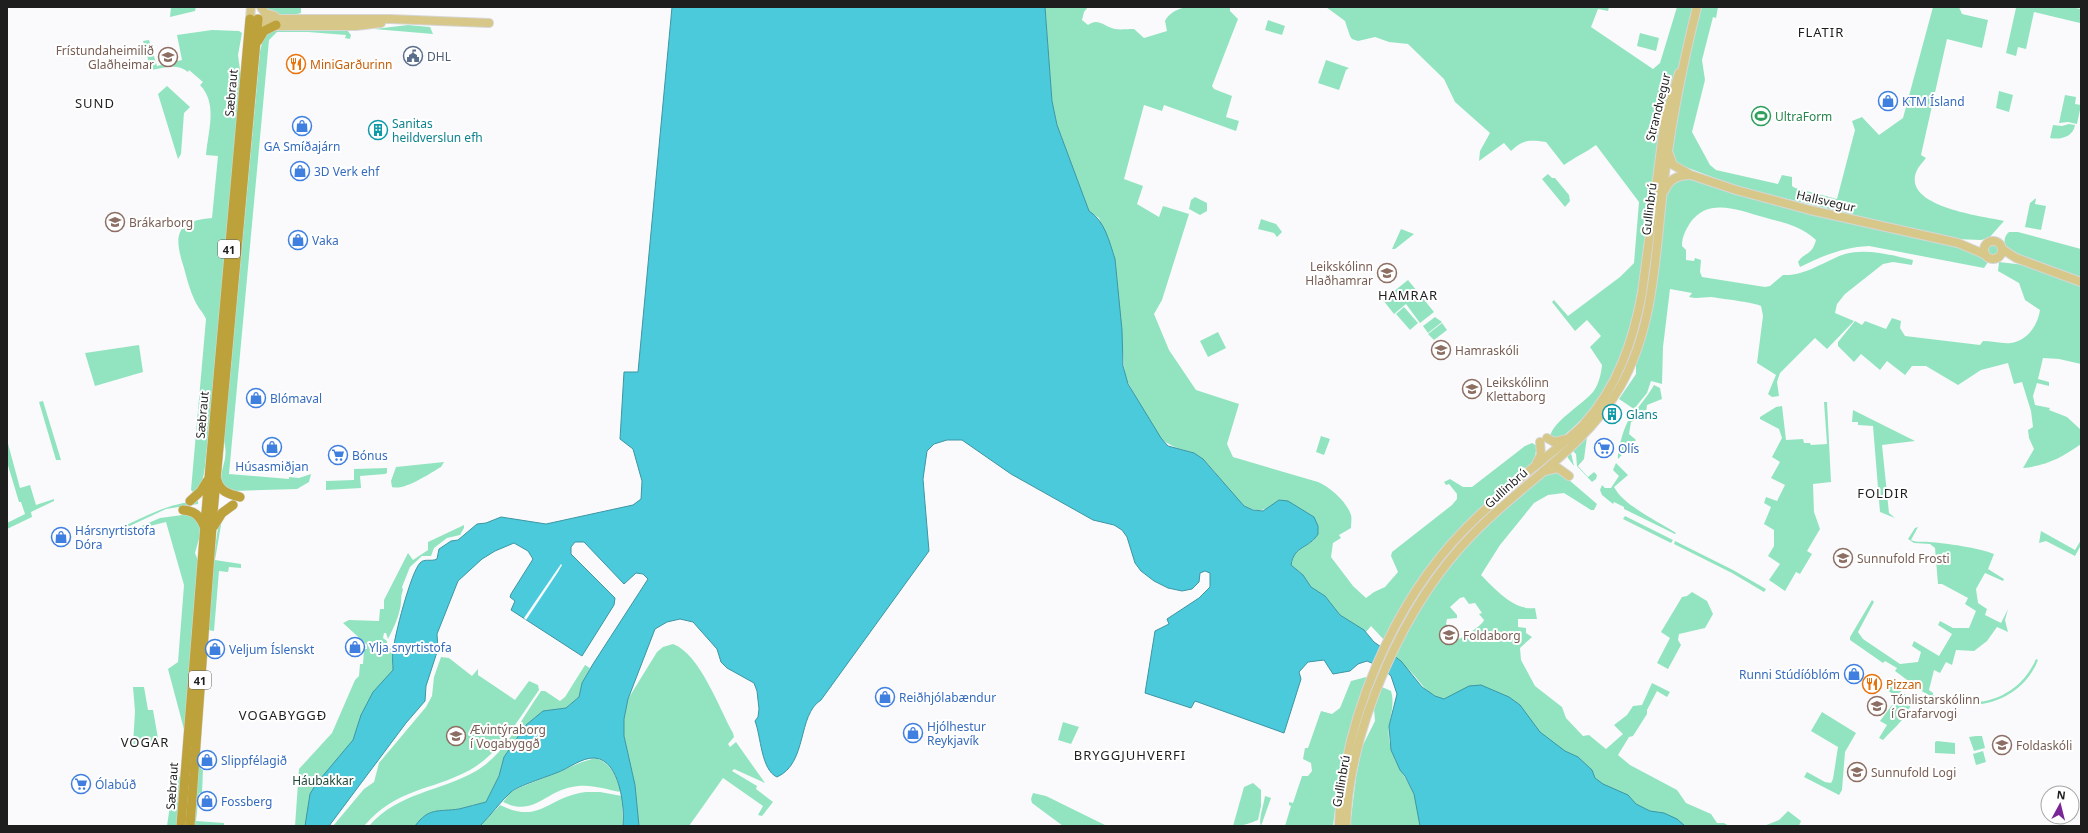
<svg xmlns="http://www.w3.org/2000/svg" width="2088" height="833" font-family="'Noto Sans',sans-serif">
<rect width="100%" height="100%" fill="#fafafc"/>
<!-- green -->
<g fill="#92e4c0" fill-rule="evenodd">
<polygon points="171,7 196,7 195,11 170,17"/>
<path d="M 263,7 L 301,7 L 301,13 C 287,18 274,15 263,7 Z"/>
<path d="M 1045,7 L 1088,7 L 1084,12 L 1082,20 L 1088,25 C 1098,17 1105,27 1115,29 C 1120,30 1128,29 1134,29 L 1144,38 L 1167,31 L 1165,21 C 1176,0 1210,7 1230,7 L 1230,11 L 1238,19 L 1212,86 L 1214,89 L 1232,96 L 1226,117 L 1239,121 L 1236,131 L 1164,105 L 1162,111 L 1144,105 L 1124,179 L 1143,186 L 1137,204 L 1159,217 L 1163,206 L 1189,214 L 1162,300 L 1154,314 L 1169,350 L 1196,390 L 1239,404 L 1227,444 L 1233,457 L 1318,482 C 1330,487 1347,502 1351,515 C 1352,518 1351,524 1351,528 L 1339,535 L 1341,538 L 1333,543 L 1331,557 L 1353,586 L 1366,598 L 1374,592 L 1385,587 L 1398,572 L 1391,556 L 1392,552 L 1452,505 L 1457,499 L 1457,494 L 1449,484 L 1446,485 L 1444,482 L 1450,479 L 1463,487 L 1472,487 L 1525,446 L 1532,443 L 1537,446 L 1534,462 L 1465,525 L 1385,641 L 1371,626 L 1366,632 L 1340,615 L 1325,596 L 1311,587 L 1303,575 L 1291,565 C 1293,549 1303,549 1314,540 L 1279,500 C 1265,511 1261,513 1243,506 C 1228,493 1218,472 1202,459 C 1189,448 1174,451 1161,438 L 1155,432 L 1125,377 L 1115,259 L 1099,218 L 1089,211 L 1057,125 L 1052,101 Z"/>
<path d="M 1326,7 L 1609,7 L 1608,11 L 1598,9 L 1591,27 L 1653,69 L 1660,63 L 1677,7 L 1693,7 C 1682,60 1666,112 1656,166 C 1642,239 1642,330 1603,394 C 1592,411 1574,427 1559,440 L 1550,437 C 1552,422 1583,404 1593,392 C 1599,384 1601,374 1602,365 L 1590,347 L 1601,336 L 1587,320 L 1575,331 L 1552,302 L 1554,300 L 1568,316 L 1620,277 L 1634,263 L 1639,202 L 1596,145 C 1585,153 1575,157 1564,165 L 1546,142 C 1529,140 1524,139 1511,151 L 1504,143 L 1479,161 L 1480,151 L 1490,133 L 1455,102 L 1444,79 L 1408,44 L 1389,42 L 1375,37 L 1358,41 L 1352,39 L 1350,36 L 1345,21 Z"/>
<path d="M 1700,7 L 1718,7 L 1716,18 L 1713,17 L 1702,60 L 1705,80 L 1692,132 L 1710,165 L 1716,170 L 1778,184 L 1782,175 L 1792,177 L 1792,186 L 1795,188 L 1837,199 L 1855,130 L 1852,121 L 1862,117 L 1879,135 L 1903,118 L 1933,7 L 1959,7 L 1962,14 L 1988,20 L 1982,48 L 1947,39 L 1921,155 L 1926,158 C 1923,162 1919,166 1917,170 C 1900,207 1983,216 2004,221 L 1989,238 L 1981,240 L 1955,239 L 1741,188 L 1675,163 L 1671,150 L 1674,129 Z"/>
<polygon points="2014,7 2070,7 2081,9 2080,23 2034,12 2026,49 2018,47 2016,56 2006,53 2016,8"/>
<polygon points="1268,20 1285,26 1282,35 1265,30"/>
<polygon points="408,25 430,27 433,34 374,29"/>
<path d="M 274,29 L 347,30 L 351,35 L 350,39 L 345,38 L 346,35 L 308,32 L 277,32 L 269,40 L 229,474 L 289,479 L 289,477 L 299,478 L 311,474 L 309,482 L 297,489 L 232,491 L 221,483 C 220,467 229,460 224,441 L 260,51 L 264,36 Z"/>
<path d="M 212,30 L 239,31 L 242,33 L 238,55 L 241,77 L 207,448 C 205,460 206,487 193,492 L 191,490 L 206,319 C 203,312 198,308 195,301 C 190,291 187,279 184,268 C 174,237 174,221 212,218 L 218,156 L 206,155 C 208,131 218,104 200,85 L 203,82 L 189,70 L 188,72 C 177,63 164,68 151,70 L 143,41 L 149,40 L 157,66 L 182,60 L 177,35 Z"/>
<polygon points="1640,33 1659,38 1656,51 1637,46"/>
<polygon points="1326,60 1349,68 1346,70 1339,90 1318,83"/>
<polygon points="167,86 190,107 184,113 181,154 178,159 158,94"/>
<polygon points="1999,91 2013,95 2009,112 1996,108"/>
<polygon points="2065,95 2076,97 2075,104 2081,105 2077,124 2068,122 2059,123"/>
<path d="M 2069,124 L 2075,125 C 2073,137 2061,140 2050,138 L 2053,125 L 2062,126 Z"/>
<polygon points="1548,174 1552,178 1555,178 1569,195 1570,201 1565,207 1542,179"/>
<path d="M 1663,174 C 1654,248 1652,346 1602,405 L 1627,361 L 1659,183 Z"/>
<path d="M 1684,177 L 1735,194 L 1973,250 L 1988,262 L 1984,268 L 1869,246 C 1844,247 1822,256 1800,267 L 1798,262 C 1804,252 1812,256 1816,240 C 1799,225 1784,223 1763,217 C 1738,210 1708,197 1690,223 C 1685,231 1682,237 1682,246 L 1686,250 L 1686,260 L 1694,261 L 1695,258 L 1701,260 L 1700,272 L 1702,277 L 1765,287 L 1770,286 L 1783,275 C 1806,276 1824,261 1845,254 C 1866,248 1892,255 1913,260 L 1912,265 L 1893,262 L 1883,264 L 1845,294 L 1837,304 L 1835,313 L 1854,321 L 1827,349 L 1815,338 L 1780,373 L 1777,382 L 1779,396 L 1772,397 L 1768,394 L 1776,375 L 1757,363 L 1763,316 L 1761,306 C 1757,303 1718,298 1711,297 C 1703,297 1697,299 1689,297 L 1692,293 L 1670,289 L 1663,347 L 1662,384 L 1651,381 L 1647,393 L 1634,409 L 1619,399 L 1636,374 L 1636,362 L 1666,191 L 1670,184 Z"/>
<polygon points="1195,197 1207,203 1207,211 1200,215 1189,209 1191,200"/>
<polygon points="2036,198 2035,204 2046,206 2041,230 2025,227 2030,203"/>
<polygon points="1261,219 1276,224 1282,232 1277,237 1274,233 1258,229"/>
<polygon points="1401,229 1414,234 1395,249 1392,249"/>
<path d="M 2009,232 L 2018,232 L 2081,249 L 2081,278 L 2012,252 C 2005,247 2001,239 2009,232 Z"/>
<circle cx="1993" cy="249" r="7"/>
<path d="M 1999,262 L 2025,265 L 2081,285 L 2081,364 L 2059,359 L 2043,358 L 2038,379 L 2049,382 L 2049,386 L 2037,383 L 2033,396 L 2035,405 L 2050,408 L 2049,410 L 2067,417 L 2081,430 L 2081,444 C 2063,457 2046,466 2023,468 L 2034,449 L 2029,438 L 2028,430 L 2033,427 L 2031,411 L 2022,382 L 2014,384 L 2008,363 L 1981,370 L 1958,385 L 1926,366 L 1912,366 L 1905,375 L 1887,361 L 1880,370 L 1861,354 L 1854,362 L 1838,346 L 1838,342 L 1855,321 L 1862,325 L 1865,321 L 1886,329 L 1892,318 L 1901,321 L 1900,328 L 1905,336 L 1980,345 L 1983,341 C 1992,341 2002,344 2011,343 C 2027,341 2038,325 2040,310 L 2025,300 L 2019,283 L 1998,271 Z"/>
<polygon points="1408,280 1434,312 1420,323 1406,304 1394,314 1383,300"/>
<polygon points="1404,307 1418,323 1410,330 1396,314"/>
<polygon points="1435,317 1442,322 1428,333 1423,326"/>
<polygon points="1442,323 1447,330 1434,340 1428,334"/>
<polygon points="1218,332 1226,348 1208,357 1200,341"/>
<polygon points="139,345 143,372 95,386 85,353"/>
<path d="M 1654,385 L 1660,388 L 1662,399 L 1647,405 L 1646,414 L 1631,422 L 1629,434 L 1636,440 L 1618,459 C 1617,452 1624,426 1629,420 C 1637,408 1646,399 1654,385 Z"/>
<polygon points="43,401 61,460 56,460 39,402"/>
<polygon points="1824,402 1827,402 1831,482 1813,484 1814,512 1820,529 1807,551 1812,554 1800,574 1796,572 1785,591 1769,580 1780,564 1768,556 1774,546 1774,530 1764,524 1771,507 1764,503 1766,497 1777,501 1785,485 1771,478 1780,462 1772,457 1782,438 1779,429 1760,419 1760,417 1776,407 1782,406 1786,440 1803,439 1804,443 1810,443 1811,445 1827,444"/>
<polygon points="1853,410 1915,441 1882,445 1889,513 1895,518 1880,512 1873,426 1858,425 1858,422 1852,422"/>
<polygon points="1321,436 1330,439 1324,455 1316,452"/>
<polygon points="1587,437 1584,459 1578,466 1588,477 1594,472 1597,475 1596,479 1592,482 1577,466 1576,454 1573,451 1571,453 1574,466 1568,458 1568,454"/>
<polygon points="7,440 20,488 30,485 36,505 54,499 54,501 31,512 32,517 7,529 7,523 25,514 21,502 19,502 7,462"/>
<path d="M 444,462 L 441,467 C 430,473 405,491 392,487 L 391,481 L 396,467 Z"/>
<path d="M 1616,463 L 1628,475 L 1614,487 C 1624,506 1658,521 1676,533 L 1675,534 L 1624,509 L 1624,507 L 1614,502 L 1613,504 L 1602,495 L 1600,490 L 1602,485 L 1605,488 L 1611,488 L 1619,476 L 1613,470 Z"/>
<polygon points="387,468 387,473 385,474 360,476 361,488 326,490 326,481 354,480 354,469"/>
<path d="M 1554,472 L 1562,474 L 1597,504 L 1594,510 L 1591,510 L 1564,493 L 1548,495 L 1534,503 L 1500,545 L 1481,575 C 1495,589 1514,611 1535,608 L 1537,619 L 1518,619 L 1518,627 L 1526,628 L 1526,633 L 1532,637 L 1520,648 L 1521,660 L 1535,686 L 1562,707 L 1566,718 L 1583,736 L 1589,735 L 1606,749 L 1623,734 L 1614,725 L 1627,715 L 1633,706 L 1642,705 L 1652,683 L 1670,692 L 1667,697 L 1657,691 L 1647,710 L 1647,714 L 1633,736 L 1629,737 L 1618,755 L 1630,765 L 1677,790 L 1686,803 L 1711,814 L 1717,823 L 1724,823 L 1729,826 L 1575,826 L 1444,699 C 1426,694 1423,685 1412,673 C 1406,667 1401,662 1395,657 C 1416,611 1444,566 1480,530 C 1500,510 1523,493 1545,475 ZM 1464,597 L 1469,604 L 1475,603 L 1482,613 L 1479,614 L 1484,620 C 1483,625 1460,640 1454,641 L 1452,640 L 1453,628 L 1446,624 L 1447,619 L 1457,618 L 1457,615 L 1450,607 L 1460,598 Z"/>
<path d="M 1511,489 L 1506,498 L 1479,523 L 1394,642 L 1391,640 C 1408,611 1424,581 1446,555 C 1465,531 1489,510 1511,489 Z"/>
<path d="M 198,501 L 198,504 L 166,509 L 121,530 L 120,528 C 149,515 166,504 198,501 Z"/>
<polygon points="190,514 195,517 202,528 195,553 199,563 185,733 168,669 178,662 184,585 166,522 130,531 160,518"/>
<polygon points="1625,516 1673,540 1671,543 1623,519"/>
<polygon points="222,519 215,560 241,564 241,568 229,567 228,572 219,571 214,631 208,630 200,752 203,752 201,769 203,770 202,793 199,793 196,821 224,823 224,826 192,826 213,562 219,521"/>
<path d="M 464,525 L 464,528 L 460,535 L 447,538 L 434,548 L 431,556 L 422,556 L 410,567 L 402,587 L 403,590 C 400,597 402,601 400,609 C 398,619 393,629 388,639 L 386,633 L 384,633 L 383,638 L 387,641 L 387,648 L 422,653 L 325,826 L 295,826 L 299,769 L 332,733 L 355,680 L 359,676 L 360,664 L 363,664 L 364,649 L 367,649 L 367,645 L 343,623 L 349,620 L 379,621 L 380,609 L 384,609 L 384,600 L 408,553 L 413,560 L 428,550 L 428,542 Z"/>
<path d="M 1918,527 L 1911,540 C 1918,543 1922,541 1929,542 C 1945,543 1980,548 1994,554 L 1988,569 L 2004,579 L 2003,581 L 1985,573 L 1976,589 L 1978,603 L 1987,609 L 1985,615 L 2001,623 L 2008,609 L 2005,620 L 2008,632 L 1997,627 L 1987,641 L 1974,651 L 1956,650 L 1952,665 L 1946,662 L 1940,673 L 1934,670 L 1929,690 L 1933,693 L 1933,695 C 1972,712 2018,701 2036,659 L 2038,660 C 2022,701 1972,716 1933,697 C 1919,691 1908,680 1895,671 L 1897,668 L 1885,661 L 1883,663 L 1850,640 L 1850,637 L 1872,600 L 1874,602 L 1858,632 L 1863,639 L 1900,664 L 1918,662 L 1921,652 L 1912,646 L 1914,641 L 1939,656 L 1952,634 L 1938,625 L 1940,621 L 1953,628 L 1969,628 L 1976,611 L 1965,604 L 1968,598 L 1942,584 L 1938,584 L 1935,548 L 1930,544 L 1914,543 L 1908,539 L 1915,528 Z"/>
<polygon points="2041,531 2075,550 2081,540 2081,545 2075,556 2046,541 2039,543"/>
<polygon points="1675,541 1733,570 1766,589 1764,592 1732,573 1674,544"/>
<polygon points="1692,592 1707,601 1713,614 1705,628 1679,634 1678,640 1681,645 1668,669 1657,663 1670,638 1661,632 1682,597 1687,596"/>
<path d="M 673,644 C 700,654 719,708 733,733 L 734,737 L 728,744 L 730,747 L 736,742 L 765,783 L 734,769 L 732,771 L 757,786 L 756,789 L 773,802 L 762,816 L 758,815 L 763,806 L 723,778 L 689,826 L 639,826 L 635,785 L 624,736 L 624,719 L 628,699 L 657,652 L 663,647 Z"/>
<path d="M 441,657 L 449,658 L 472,676 L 478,669 L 478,675 L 515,700 L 529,681 L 538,685 L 539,690 C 519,718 501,752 470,770 C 429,792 398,787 364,826 L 333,826 L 364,789 L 374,782 L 379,763 L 426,707 L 432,696 L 434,677 Z"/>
<path d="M 585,665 L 590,668 L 582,683 L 579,697 L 566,708 L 543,711 L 526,725 L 504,757 L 499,776 L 486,802 C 477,804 468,807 459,809 C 438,812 429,807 415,826 L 369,826 C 399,792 439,792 476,771 C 505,754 522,718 541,691 L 545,691 L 560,701 L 565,697 Z"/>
<polygon points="1370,676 1346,753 1341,763 1333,826 1285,826 1291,806 1289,805 1289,802 1293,803 1302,776 1308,776 1312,771 1311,763 1303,759 1305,748 1308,748 1321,711 1332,714 1340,708 1351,681"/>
<path d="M 1889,683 L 1910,698 C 1916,710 1891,731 1883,740 L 1879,738 L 1887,725 L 1880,721 L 1898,697 L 1885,689 Z"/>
<polygon points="133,687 144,687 148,710 153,710 159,744 133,745 135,711"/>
<path d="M 1382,687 L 1391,691 C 1396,707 1387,722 1389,738 C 1391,760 1405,775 1414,794 L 1503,826 L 1350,826 L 1356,777 L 1362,747 L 1375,721 L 1374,709 Z"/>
<polygon points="1822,712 1856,733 1845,752 1842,790 1839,795 1804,777 1807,772 1825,782 1831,783 1833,779 1838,747 1811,731"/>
<polygon points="1063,722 1079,727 1071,744 1058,740"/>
<polygon points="1976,736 1982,736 1985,748 1974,751 1969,737"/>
<polygon points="1937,741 1955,743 1955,754 1935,753 1935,742"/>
<polygon points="1983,751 1986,762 1976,765 1973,754"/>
<path d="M 595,758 C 611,762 617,778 621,792 C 604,789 589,783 572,787 C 544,792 534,817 503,802 L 511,792 L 519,788 L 582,762 Z"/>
<polygon points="182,776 178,826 167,826 174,778"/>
<path d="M 1253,783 L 1261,790 L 1261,806 L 1258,820 C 1251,823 1242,826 1233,826 L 1244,787 Z"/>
<path d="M 586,792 L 600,792 L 622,796 L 623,826 L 480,826 L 500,805 C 541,825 546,797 586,792 Z"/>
<polygon points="1033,793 1046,796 1107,826 1063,826 1032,803 1031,799"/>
<path d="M 1265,796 L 1271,798 L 1261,826 C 1258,820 1264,804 1265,796 Z"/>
<polygon points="1788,811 1801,821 1799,826 1764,826 1779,820"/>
</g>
<!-- water -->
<path fill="#4acadb" stroke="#3d96a3" d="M 672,7 L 1045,7 L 1052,101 L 1057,125 L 1089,211 C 1105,221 1109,241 1115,259 L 1122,330 L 1123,366 L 1128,384 L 1161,438 L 1168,446 L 1194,453 L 1203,459 L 1244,506 L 1253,510 L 1263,511 L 1279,500 L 1288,501 L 1314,517 L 1318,526 L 1318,534 C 1309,549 1294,545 1291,565 L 1303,575 L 1311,587 L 1325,596 L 1340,615 L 1364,630 L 1374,642 L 1401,661 L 1422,687 L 1435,696 L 1444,699 L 1469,686 L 1481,685 L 1509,697 L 1520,705 L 1540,732 L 1565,751 L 1578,757 L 1592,770 L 1595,778 L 1603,784 L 1628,795 L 1636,804 L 1650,811 L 1664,813 L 1677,819 L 1685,826 L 1420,826 L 1414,794 L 1405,776 L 1400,770 L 1391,750 L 1389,726 L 1397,694 L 1391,676 L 1381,667 L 1367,661 L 1358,664 L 1350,671 L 1333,674 L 1324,660 L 1308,662 L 1299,672 L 1301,679 L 1284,733 L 1195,701 L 1191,708 L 1145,693 L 1155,631 L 1169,624 L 1167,619 L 1199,598 L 1210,587 L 1210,573 L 1205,571 L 1200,573 L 1199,582 L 1192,589 L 1182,591 L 1168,588 L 1154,581 L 1141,571 L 1135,563 L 1127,537 L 1122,530 L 1114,525 L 1093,520 L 1011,474 L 962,440 L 947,440 L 934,444 L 927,451 L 923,479 L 929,551 L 821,700 C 797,715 808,763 777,777 C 761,770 761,736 755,721 L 758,717 L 759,709 L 757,691 L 754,683 L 727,668 L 721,662 L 717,649 L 693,622 L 680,619 L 667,622 L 655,629 L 628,699 L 624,719 L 624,736 L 635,785 L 639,826 L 623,826 C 625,808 620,760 595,758 C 582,757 568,769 556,773 C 546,777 518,786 511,792 C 500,802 491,815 480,826 L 415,826 C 429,807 438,812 459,809 C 468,807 477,804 486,802 L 499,776 L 504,757 L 526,725 L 543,711 L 566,708 L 579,697 L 582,683 L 593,664 L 648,579 L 643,574 L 636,573 L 624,584 L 584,542 L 575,542 L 571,547 L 571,554 L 615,598 L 614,605 L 582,656 L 511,610 L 515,601 L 510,597 L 511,594 L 533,559 L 528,551 L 514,543 L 495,551 L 482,559 L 458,581 L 437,634 L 438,649 L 426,686 L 425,701 L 406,723 L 329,826 L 305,826 L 310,794 L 316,784 L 353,740 L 361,715 L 373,692 L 393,670 C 393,664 392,658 393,652 C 394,637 411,572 420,563 C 424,558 431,562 437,559 L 439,549 L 451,541 L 458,540 L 477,524 L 486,523 L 501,517 L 546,524 L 633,505 L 641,499 L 642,481 L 633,449 L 620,439 L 624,372 L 638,372 Z"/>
<!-- pier -->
<polygon fill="#fafafc" points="561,564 562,565 558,572 526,620 524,618"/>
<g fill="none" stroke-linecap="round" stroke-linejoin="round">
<defs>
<g id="major">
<polyline points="251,7 250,19 390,19 489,23"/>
<polyline points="261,7 265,13 275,16"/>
<polyline points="251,26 356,26 381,23"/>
<polyline points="1669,154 1673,165 1691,175 1736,190 1810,210 1958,243 1984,254"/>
<path d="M 1665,190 C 1669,179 1678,175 1690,175"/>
<circle cx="1993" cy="250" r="9"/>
<polyline points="2002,249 2016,258 2081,282"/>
<polyline points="1547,438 1554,442 1567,439"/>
<polyline points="1537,462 1541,455 1540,442"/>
<polyline points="1544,471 1558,468 1569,476"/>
<path d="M 1339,826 C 1342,722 1393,602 1466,528 C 1488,506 1511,486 1535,466 C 1551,453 1568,440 1583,425 C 1617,388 1633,342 1642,293 L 1665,119 L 1679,73"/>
<path d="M 1346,826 C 1349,728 1404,604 1473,534 C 1521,484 1585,448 1620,387 C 1658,321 1655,240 1666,166 C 1673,113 1684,59 1697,7"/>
</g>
<g id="highway">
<polyline points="258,41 264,31 276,25"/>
<path d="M 217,480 C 220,492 229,494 240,497"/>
<polyline points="190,501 201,491 207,481"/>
<path d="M 183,510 C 195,511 200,516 204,526"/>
<polyline points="214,526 222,513 233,505"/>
<polyline points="181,826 206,512 250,19"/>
<polyline points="190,826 213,513 258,19"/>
</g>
</defs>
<!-- major casing -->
<use href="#major" stroke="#d7d6d7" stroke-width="10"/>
<!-- highway casing -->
<use href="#highway" stroke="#d7d6d7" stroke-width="10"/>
<!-- major -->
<use href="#major" stroke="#d7c789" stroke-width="8"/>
<!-- highway -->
<use href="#highway" stroke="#bda23b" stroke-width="9"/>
</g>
<!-- icons -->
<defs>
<symbol id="civic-ring" viewBox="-11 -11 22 22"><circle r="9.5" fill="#fff" stroke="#5c6f8a" stroke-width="1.5"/><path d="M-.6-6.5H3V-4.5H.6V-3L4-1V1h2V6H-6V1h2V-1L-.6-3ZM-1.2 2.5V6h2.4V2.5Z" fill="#5c6f8a"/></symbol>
<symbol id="school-ring" viewBox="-11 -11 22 22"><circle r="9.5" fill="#fff" stroke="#8d6e63" stroke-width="1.5"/><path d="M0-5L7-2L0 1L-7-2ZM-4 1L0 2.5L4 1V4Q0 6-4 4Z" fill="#8d6e63"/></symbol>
<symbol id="restaurant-ring" viewBox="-11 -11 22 22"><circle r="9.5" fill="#fff" stroke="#e8710a" stroke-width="1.5"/><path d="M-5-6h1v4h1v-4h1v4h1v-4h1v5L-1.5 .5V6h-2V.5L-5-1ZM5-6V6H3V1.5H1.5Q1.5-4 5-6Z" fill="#e8710a"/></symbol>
<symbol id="shop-ring" viewBox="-11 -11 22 22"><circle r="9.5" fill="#fff" stroke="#3f7fe0" stroke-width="1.5"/><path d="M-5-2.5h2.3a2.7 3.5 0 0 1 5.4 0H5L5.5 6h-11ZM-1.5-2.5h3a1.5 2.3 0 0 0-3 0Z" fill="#3f7fe0"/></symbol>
<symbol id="stadium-ring" viewBox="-11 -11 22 22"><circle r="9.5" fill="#fff" stroke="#2e9e5b" stroke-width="1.5"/><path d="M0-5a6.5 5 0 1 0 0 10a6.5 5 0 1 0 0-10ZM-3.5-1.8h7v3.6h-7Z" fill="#2e9e5b"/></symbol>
<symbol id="building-ring" viewBox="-11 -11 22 22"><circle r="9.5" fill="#fff" stroke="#0f9aa8" stroke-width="1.5"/><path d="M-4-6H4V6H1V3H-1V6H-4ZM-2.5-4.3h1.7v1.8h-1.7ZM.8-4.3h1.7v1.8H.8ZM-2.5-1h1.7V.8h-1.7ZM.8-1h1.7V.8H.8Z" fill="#0f9aa8"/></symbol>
<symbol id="supermarket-ring" viewBox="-11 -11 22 22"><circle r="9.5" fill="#fff" stroke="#3f7fe0" stroke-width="1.5"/><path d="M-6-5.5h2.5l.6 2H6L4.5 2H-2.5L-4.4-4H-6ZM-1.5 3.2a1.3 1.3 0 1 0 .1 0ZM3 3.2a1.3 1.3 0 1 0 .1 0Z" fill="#3f7fe0"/></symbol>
</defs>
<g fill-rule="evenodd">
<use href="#civic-ring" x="402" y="45" width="22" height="22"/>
<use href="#school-ring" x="157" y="46" width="22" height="22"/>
<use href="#restaurant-ring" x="285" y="53" width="22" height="22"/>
<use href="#shop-ring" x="1877" y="90" width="22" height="22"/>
<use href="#stadium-ring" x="1750" y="105" width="22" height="22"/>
<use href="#shop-ring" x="291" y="115" width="22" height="22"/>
<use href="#building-ring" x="367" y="119" width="22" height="22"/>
<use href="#shop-ring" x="289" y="160" width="22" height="22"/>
<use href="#school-ring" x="104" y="211" width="22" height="22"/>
<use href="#shop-ring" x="287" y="229" width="22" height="22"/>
<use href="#school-ring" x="1376" y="262" width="22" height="22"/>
<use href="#school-ring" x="1430" y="339" width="22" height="22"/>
<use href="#school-ring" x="1461" y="378" width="22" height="22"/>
<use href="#shop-ring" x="245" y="387" width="22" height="22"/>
<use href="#building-ring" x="1601" y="403" width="22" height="22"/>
<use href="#shop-ring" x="261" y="436" width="22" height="22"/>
<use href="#supermarket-ring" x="1593" y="437" width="22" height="22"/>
<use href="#supermarket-ring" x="327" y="444" width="22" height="22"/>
<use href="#shop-ring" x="50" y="526" width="22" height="22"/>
<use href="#school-ring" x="1832" y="547" width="22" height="22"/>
<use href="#school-ring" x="1438" y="624" width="22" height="22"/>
<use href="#shop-ring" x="344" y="636" width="22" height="22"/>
<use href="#shop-ring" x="204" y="638" width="22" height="22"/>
<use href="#shop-ring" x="1843" y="663" width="22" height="22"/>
<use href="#restaurant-ring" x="1861" y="673" width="22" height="22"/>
<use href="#shop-ring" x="874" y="686" width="22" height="22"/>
<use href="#school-ring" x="1866" y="695" width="22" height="22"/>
<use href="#shop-ring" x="902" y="722" width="22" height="22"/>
<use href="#school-ring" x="445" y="725" width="22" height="22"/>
<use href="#school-ring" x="1991" y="734" width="22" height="22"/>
<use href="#shop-ring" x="196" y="749" width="22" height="22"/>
<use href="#school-ring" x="1846" y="761" width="22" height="22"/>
<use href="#supermarket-ring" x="70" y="773" width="22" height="22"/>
<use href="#shop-ring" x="196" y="790" width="22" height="22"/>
</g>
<g text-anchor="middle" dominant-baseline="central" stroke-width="4" stroke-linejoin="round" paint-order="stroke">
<!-- shield labels -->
<g fill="#fff" stroke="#626262" stroke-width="1">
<rect x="218" y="240" width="22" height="18" rx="3"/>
<rect x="189" y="671" width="22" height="18" rx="3"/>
</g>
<g font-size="11" font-weight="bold" fill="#1f1e1f">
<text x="229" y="249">41</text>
<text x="200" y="680">41</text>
</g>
<!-- education labels -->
<g font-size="12" fill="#785e54" stroke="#fff" text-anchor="start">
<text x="154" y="50" text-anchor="end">Frístundaheimilið<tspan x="154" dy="14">Glaðheimar</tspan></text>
<text x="129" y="222">Brákarborg</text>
<text x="1373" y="266" text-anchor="end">Leikskólinn<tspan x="1373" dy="14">Hlaðhamrar</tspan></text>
<text x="1455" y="350">Hamraskóli</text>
<text x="1486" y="382">Leikskólinn<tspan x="1486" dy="14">Klettaborg</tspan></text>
<text x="1857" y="558">Sunnufold Frosti</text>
<text x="1463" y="635">Foldaborg</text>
<text x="1891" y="699">Tónlistarskólinn<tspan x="1891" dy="14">í Grafarvogi</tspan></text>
<text x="470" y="729">Ævintýraborg<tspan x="470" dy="14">í Vogabyggð</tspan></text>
<text x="2016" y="745">Foldaskóli</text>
<text x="1871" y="772">Sunnufold Logi</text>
</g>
<!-- service labels -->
<g font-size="12" fill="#4e5e75" stroke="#fff" text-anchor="start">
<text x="427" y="56">DHL</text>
</g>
<!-- food labels -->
<g font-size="12" fill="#c56008" stroke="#fff" text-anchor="start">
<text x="310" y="64">MiniGarðurinn</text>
<text x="1886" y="684">Pizzan</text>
</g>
<!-- street labels -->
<g font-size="12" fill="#1f1e1f" stroke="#fff">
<text transform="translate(231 93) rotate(-85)">Sæbraut</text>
<text transform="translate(1658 107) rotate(-76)">Strandvegur</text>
<text transform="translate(1826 201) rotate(13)">Hallsvegur</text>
<text transform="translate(1649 209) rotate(-83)">Gullinbrú</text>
<text transform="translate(202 415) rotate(-85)">Sæbraut</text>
<text transform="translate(1506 488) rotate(-42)">Gullinbrú</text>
<text transform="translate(1341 781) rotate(-80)">Gullinbrú</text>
<text transform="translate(172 786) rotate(-86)">Sæbraut</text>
</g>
<!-- shop labels -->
<g font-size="12" fill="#366cbe" stroke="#fff" text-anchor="start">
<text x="1902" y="101">KTM Ísland</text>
<text x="302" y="146" text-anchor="middle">GA Smíðajárn</text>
<text x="314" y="171">3D Verk ehf</text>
<text x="312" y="240">Vaka</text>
<text x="270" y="398">Blómaval</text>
<text x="1618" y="448">Olís</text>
<text x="352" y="455">Bónus</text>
<text x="272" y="466" text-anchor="middle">Húsasmiðjan</text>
<text x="75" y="530">Hársnyrtistofa<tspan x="75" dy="14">Dóra</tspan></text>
<text x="369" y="647">Ylja snyrtistofa</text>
<text x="229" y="649">Veljum Íslenskt</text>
<text x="1840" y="674" text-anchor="end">Runni Stúdíóblóm</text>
<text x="899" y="697">Reiðhjólabændur</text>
<text x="927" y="726">Hjólhestur<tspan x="927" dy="14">Reykjavík</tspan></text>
<text x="221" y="760">Slippfélagið</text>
<text x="95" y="784">Ólabúð</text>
<text x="221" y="801">Fossberg</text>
</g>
<!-- leisure labels -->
<g font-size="12" fill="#27864d" stroke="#fff" text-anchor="start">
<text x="1775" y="116">UltraForm</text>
</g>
<!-- culture labels -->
<g font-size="12" fill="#0d838f" stroke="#fff" text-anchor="start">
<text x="392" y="123">Sanitas<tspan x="392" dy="14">heildverslun efh</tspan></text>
<text x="1626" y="414">Glans</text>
</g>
<!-- park labels -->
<g font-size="12" fill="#1f4938" stroke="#fff">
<text x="323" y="780">Háubakkar</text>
</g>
<!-- neighbourhood labels -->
<g font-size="13" letter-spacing="1" fill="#1f1e1f" stroke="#fff">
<text x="1821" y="32">FLATIR</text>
<text x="95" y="103">SUND</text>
<text x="1408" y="295">HAMRAR</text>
<text x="1883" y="493">FOLDIR</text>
<text x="283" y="715">VOGABYGGÐ</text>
<text x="145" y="742">VOGAR</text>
<text x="1130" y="755">BRYGGJUHVERFI</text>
</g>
</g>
<!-- border -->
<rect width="2088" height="833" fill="none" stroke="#1f1e1f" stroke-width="16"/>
<!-- north arrow -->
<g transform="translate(2060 805) rotate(7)"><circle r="19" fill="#ffffff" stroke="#a5a5a5"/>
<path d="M0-3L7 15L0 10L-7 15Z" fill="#7a2696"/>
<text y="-6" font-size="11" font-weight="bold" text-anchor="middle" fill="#1f1e1f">N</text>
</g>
</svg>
